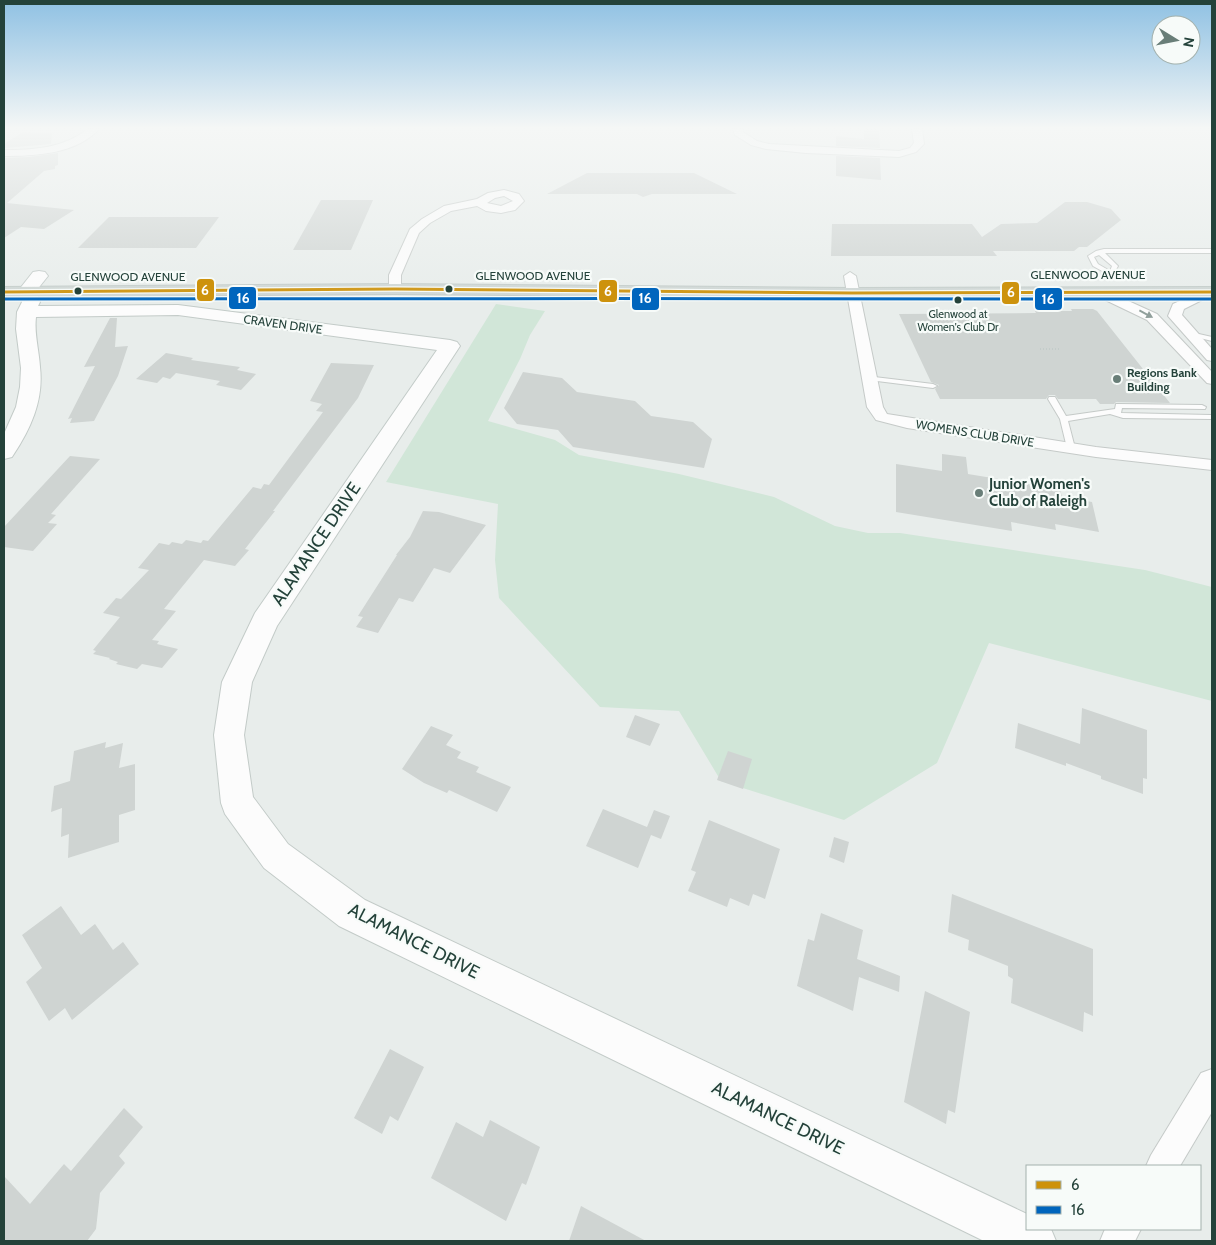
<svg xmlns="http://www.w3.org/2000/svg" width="1216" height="1245" font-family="Cabin,sans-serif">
<rect width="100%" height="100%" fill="#e8edeb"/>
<!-- green -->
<polygon fill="#d1e6d8" points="496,304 545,311 530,335 520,359 488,421 555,440 579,455 679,474 774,497 835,526 868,533 900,533 1145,570 1212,587 1212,701 989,643 937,763 844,820 721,781 679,711 600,707 499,598 495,560 498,504 386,482"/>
<!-- building -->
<g fill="#cfd4d2">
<polygon points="864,129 879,129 880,148 836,146 836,136 864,139"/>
<polygon points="23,132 52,133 51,144 4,148 4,144"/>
<polygon points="58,153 58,165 55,166 55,169 44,171 7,203 74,210 44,229 21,227 4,238 4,158 29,157"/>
<polygon points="836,156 880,158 881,180 836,176"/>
<polygon points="587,173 694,173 737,194 652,194 643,197 637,194 547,194"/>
<polygon points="321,200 373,200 351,250 293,250"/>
<polygon points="1065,202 1087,202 1111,209 1121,220 1087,247 1079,247 1074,251 993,251 997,256 831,256 832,224 972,224 982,237 1001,224 1037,223"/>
<polygon points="109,217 219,217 196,248 78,248"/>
<polygon points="1071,309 1093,309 1097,311 1170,403 1116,402 1114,404 1100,404 1096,399 1058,399 1055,395 1049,395 1046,399 940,399 935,389 939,385 931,382 899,314 1036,313 1035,311 1072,311"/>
<polygon points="110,318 117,318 115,347 128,346 118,376 94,421 70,423 72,418 68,419 95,366 84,367"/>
<polygon points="166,353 193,358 191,360 240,367 237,370 256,374 241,390 216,385 220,381 176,373 170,379 163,377 157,383 136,379"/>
<polygon points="331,363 374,365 358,398 273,511 275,511 245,549 249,550 235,566 204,560 164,609 176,611 152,640 159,641 157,644 178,649 162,668 142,664 137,669 116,664 118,662 109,659 110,658 93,654 96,651 93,650 120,617 103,613 116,598 121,599 149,570 138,568 159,543 169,545 172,542 182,544 186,540 201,543 203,540 208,541 253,487 261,489 264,484 269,485 323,412 316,411 322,404 310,401"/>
<polygon points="523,372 562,378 577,392 635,401 651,416 693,422 712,439 704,468 573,447 558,430 517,424 504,408"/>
<polygon points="942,454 966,457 968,474 1060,489 1062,497 1092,502 1099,532 1055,524 1056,530 1011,522 1012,531 896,512 896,464 942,471"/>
<polygon points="70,456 100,459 51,514 56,515 48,523 57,524 33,551 4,547 4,527"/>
<polygon points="423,511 439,512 486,525 450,573 434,568 413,602 399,598 378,633 356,627 363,617 358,616 397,555 396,555 410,537"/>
<polygon points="1082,708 1147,730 1147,779 1143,778 1143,794 1101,779 1101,776 1066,763 1066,766 1015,748 1018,723 1080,744"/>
<polygon points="635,715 660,724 650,746 626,737"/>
<polygon points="431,726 453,735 446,745 461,752 457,758 479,767 476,772 511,787 497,812 449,790 447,793 424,783 402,769"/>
<polygon points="106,742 105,748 123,743 119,768 135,764 135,810 119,815 119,842 68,858 69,834 61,837 62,808 51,812 54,786 70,781 74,751"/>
<polygon points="728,751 752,759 743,789 717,780"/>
<polygon points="603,809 647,827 654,810 670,816 661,839 651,835 638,868 586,846"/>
<polygon points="709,820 780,849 765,899 753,894 749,906 730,898 727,907 688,891 696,872 691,870"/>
<polygon points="834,837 849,842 844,863 829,857"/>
<polygon points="952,894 1093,949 1093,1016 1084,1012 1083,1032 1011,1003 1013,979 1008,976 1008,966 968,950 969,940 948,932"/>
<polygon points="61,906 81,935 95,924 113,950 123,942 139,964 72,1020 65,1008 49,1021 26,982 42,968 22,935"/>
<polygon points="821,913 863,930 857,959 900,976 899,992 859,977 853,1011 797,986 808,939 814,941"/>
<polygon points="925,991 970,1012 955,1113 948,1110 946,1124 904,1102"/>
<polygon points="390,1049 424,1067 398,1121 390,1116 382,1134 354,1118"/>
<polygon points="124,1108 143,1127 119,1156 125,1163 100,1193 96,1229 87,1241 4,1241 4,1176 30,1204 64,1164 71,1171"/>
<polygon points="490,1120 540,1147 526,1185 522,1183 506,1221 431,1178 456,1122 483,1137"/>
<polygon points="581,1206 646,1241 569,1241"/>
</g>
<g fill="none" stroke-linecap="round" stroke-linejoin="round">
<defs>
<g id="lane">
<path d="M 1104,249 L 1212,249 L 1212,253 L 1105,253 L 1118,266 L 1113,275 L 1111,276 L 1093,266 L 1088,256 L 1096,251 ZM 1099,255 L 1112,266 L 1110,271 L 1098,264 L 1094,257 Z"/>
<polygon points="1190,332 1212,337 1212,341 1188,335 1187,334"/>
<polygon points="866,376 933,384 937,386 933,388 869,380 866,380"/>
<polygon points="1049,397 1055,397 1066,416 1115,409 1116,404 1119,404 1202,405 1206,407 1205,409 1122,408 1121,413 1210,415 1212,415 1212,419 1123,418 1110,414 1068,421 1075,448 1071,451 1067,448 1060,419 1048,399"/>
</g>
<g id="street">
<path d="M 88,129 L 99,129 C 76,154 36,156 4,156 L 4,150 C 34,150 64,148 88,129 Z"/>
<polygon points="733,129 743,129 743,132 757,141 769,144 899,151 910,148 914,143 912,129 922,129 924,144 916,152 899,157 806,153 766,149 751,145 735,135"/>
<path d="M 504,190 L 519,194 L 524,201 L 515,210 L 501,213 L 486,211 L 477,206 L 451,211 L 430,223 L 419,233 L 401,275 L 401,289 L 400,292 L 390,292 L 389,289 L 389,275 L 410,229 L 422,219 L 444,206 L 477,199 L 488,193 ZM 504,196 L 513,201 L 501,206 L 487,203 L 495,198 Z"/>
<polygon points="850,272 856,276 883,407 887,414 1096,447 1212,460 1212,470 1096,457 907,428 876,420 867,407 844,276"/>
<polygon points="1208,288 1212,289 1212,295 1184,309 1182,315 1212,349 1212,361 1207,360 1168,316 1173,304"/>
<polygon points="1102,289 1157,314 1212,372 1212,384 1207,383 1147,320 1097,296 1096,293 1097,290"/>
<polygon points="1212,1069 1212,1112 1180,1166 1146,1166 1151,1155 1201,1073"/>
<polygon points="1105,1229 1141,1229 1135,1241 1100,1241"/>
</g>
<path id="secondary" d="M 39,271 L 45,272 L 48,276 L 36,291 L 40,302 L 38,306 L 178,305 L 450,340 L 457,342 L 460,346 L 277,626 L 252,682 L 244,735 L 253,797 L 288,844 L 365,900 L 1027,1214 L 1027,1229 L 1051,1229 L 1056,1241 L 984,1241 L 339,926 L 264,868 L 225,814 L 221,803 L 214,735 L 222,682 L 255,613 L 437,350 L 178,315 L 36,317 C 34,334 39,350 40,367 C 44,401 30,430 12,457 L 4,459 L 4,434 L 16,407 L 20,387 L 21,368 L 16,329 L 17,312 L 22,302 L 18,291 L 33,272 Z"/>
<polygon id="primary" points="395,284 852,288 1212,287 1212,297 852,298 395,294 4,297 4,287"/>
</defs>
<!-- lane casing -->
<use href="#lane" stroke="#c5cac8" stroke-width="2"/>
<!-- street casing -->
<use href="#street" stroke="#c5cac8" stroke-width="2"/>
<!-- secondary casing -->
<use href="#secondary" stroke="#c3cbc8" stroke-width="2"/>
<!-- primary casing -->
<use href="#primary" stroke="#c3ccc9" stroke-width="2"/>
<!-- path -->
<polyline stroke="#c3ccca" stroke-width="2" stroke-dasharray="1 2" stroke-linecap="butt" points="1040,349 1061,349"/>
<!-- lane -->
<use href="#lane" fill="#fcfcfc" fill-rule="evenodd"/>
<!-- street -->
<use href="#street" fill="#fcfcfc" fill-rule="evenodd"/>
<!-- secondary -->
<use href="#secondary" fill="#fcfcfc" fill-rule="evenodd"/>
<!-- primary -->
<use href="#primary" fill="#cfd7d5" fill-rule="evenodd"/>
<defs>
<polyline id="bus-1" points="4,292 395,289 852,293 1212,292"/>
<path id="bus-2" d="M 4,299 C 407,297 809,300 1212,299"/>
</defs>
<!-- bus-1 casing -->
<use href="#bus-1" stroke="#f7fbf9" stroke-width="5.5"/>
<!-- bus-2 casing -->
<use href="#bus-2" stroke="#f7fbf9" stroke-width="5.5"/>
<!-- bus-1 -->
<use href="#bus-1" stroke="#cd920c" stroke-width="3"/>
<!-- bus-2 -->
<use href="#bus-2" stroke="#0065bd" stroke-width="3"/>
</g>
<!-- one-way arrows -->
<defs><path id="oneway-solid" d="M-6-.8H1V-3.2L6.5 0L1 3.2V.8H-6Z" transform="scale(1.25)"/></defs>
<use fill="#909f9b" href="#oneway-solid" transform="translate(1146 314) rotate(28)"/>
<!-- sky -->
<linearGradient id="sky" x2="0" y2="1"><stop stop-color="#8fc1e3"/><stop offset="0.42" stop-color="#f5f7f6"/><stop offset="1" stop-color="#f5f7f6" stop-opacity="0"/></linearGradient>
<rect width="1216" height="304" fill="url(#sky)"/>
<!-- markers -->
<g fill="#24423a" stroke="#f7fbf9" stroke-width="2">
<circle cx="449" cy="289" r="4.5"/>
<circle cx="78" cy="291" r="4.5"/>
<circle cx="958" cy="300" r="4.5"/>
</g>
<g fill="#697e78" stroke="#f7fbf9" stroke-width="2">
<circle cx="1117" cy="379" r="5"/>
<circle cx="979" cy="493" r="5"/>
</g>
<g text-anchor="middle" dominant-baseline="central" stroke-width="4.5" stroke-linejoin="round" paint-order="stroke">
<!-- far-bus labels -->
<g font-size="11" fill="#24423a" stroke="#f7fbf9">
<text x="958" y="314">Glenwood at<tspan x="958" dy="13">Women's Club Dr</tspan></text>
</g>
<!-- far-street labels -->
<g font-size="12" fill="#24423a" stroke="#f7fbf9">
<text x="1088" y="274">GLENWOOD AVENUE</text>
<text x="533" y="275">GLENWOOD AVENUE</text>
<text x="128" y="276">GLENWOOD AVENUE</text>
<text transform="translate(283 324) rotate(8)">CRAVEN DRIVE</text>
<text transform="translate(975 433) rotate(9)">WOMENS CLUB DRIVE</text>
</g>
<!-- far-poi labels -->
<g font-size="12" font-weight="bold" fill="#24423a" stroke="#f7fbf9" text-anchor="start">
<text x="1127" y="372">Regions Bank<tspan x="1127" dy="14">Building</tspan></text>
</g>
<!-- poi labels -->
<g font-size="15" font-weight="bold" fill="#24423a" stroke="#f7fbf9" text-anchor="start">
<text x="989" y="484">Junior Women's<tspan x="989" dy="17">Club of Raleigh</tspan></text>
</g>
<!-- near-street labels -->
<g font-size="18" fill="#24423a" stroke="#f7fbf9">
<text transform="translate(316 544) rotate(-56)">ALAMANCE DRIVE</text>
<text transform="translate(414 941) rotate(27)">ALAMANCE DRIVE</text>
<text transform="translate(778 1118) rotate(26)">ALAMANCE DRIVE</text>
</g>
</g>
<g stroke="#f7fbf9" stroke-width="2">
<rect x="196" y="278" width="19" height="24" rx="5" fill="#cd920c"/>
<rect x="598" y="279" width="20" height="24" rx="5" fill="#cd920c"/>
<rect x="1001" y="281" width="19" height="24" rx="5" fill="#cd920c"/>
<rect x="228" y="286" width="29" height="24" rx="5" fill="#0065bd"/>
<rect x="631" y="287" width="29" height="24" rx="5" fill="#0065bd"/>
<rect x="1034" y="287" width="29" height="24" rx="5" fill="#0065bd"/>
</g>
<g font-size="14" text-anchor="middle" font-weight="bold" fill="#fff">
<text x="205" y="295">6</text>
<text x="608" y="296">6</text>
<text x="1011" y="297">6</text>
<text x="243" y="303">16</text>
<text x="645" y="303">16</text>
<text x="1048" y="304">16</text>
</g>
<!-- border -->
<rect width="1216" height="1245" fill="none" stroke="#24423a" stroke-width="10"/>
<!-- legend -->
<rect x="1026" y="1165" width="175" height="65" fill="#f7fbf9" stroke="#a3b1ad"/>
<rect x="1036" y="1181" width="25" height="8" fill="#cd920c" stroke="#a3b1ad"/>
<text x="1071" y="1190" font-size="15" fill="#24423a">6</text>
<rect x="1036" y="1206" width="25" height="8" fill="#0065bd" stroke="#a3b1ad"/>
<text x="1071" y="1215" font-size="15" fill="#24423a">16</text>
<!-- north arrow -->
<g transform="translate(1176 40) rotate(100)"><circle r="24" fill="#f7fbf9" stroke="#a3b1ad"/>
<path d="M0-4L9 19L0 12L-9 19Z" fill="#697e78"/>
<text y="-8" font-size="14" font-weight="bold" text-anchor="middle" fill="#24423a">N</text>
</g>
</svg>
